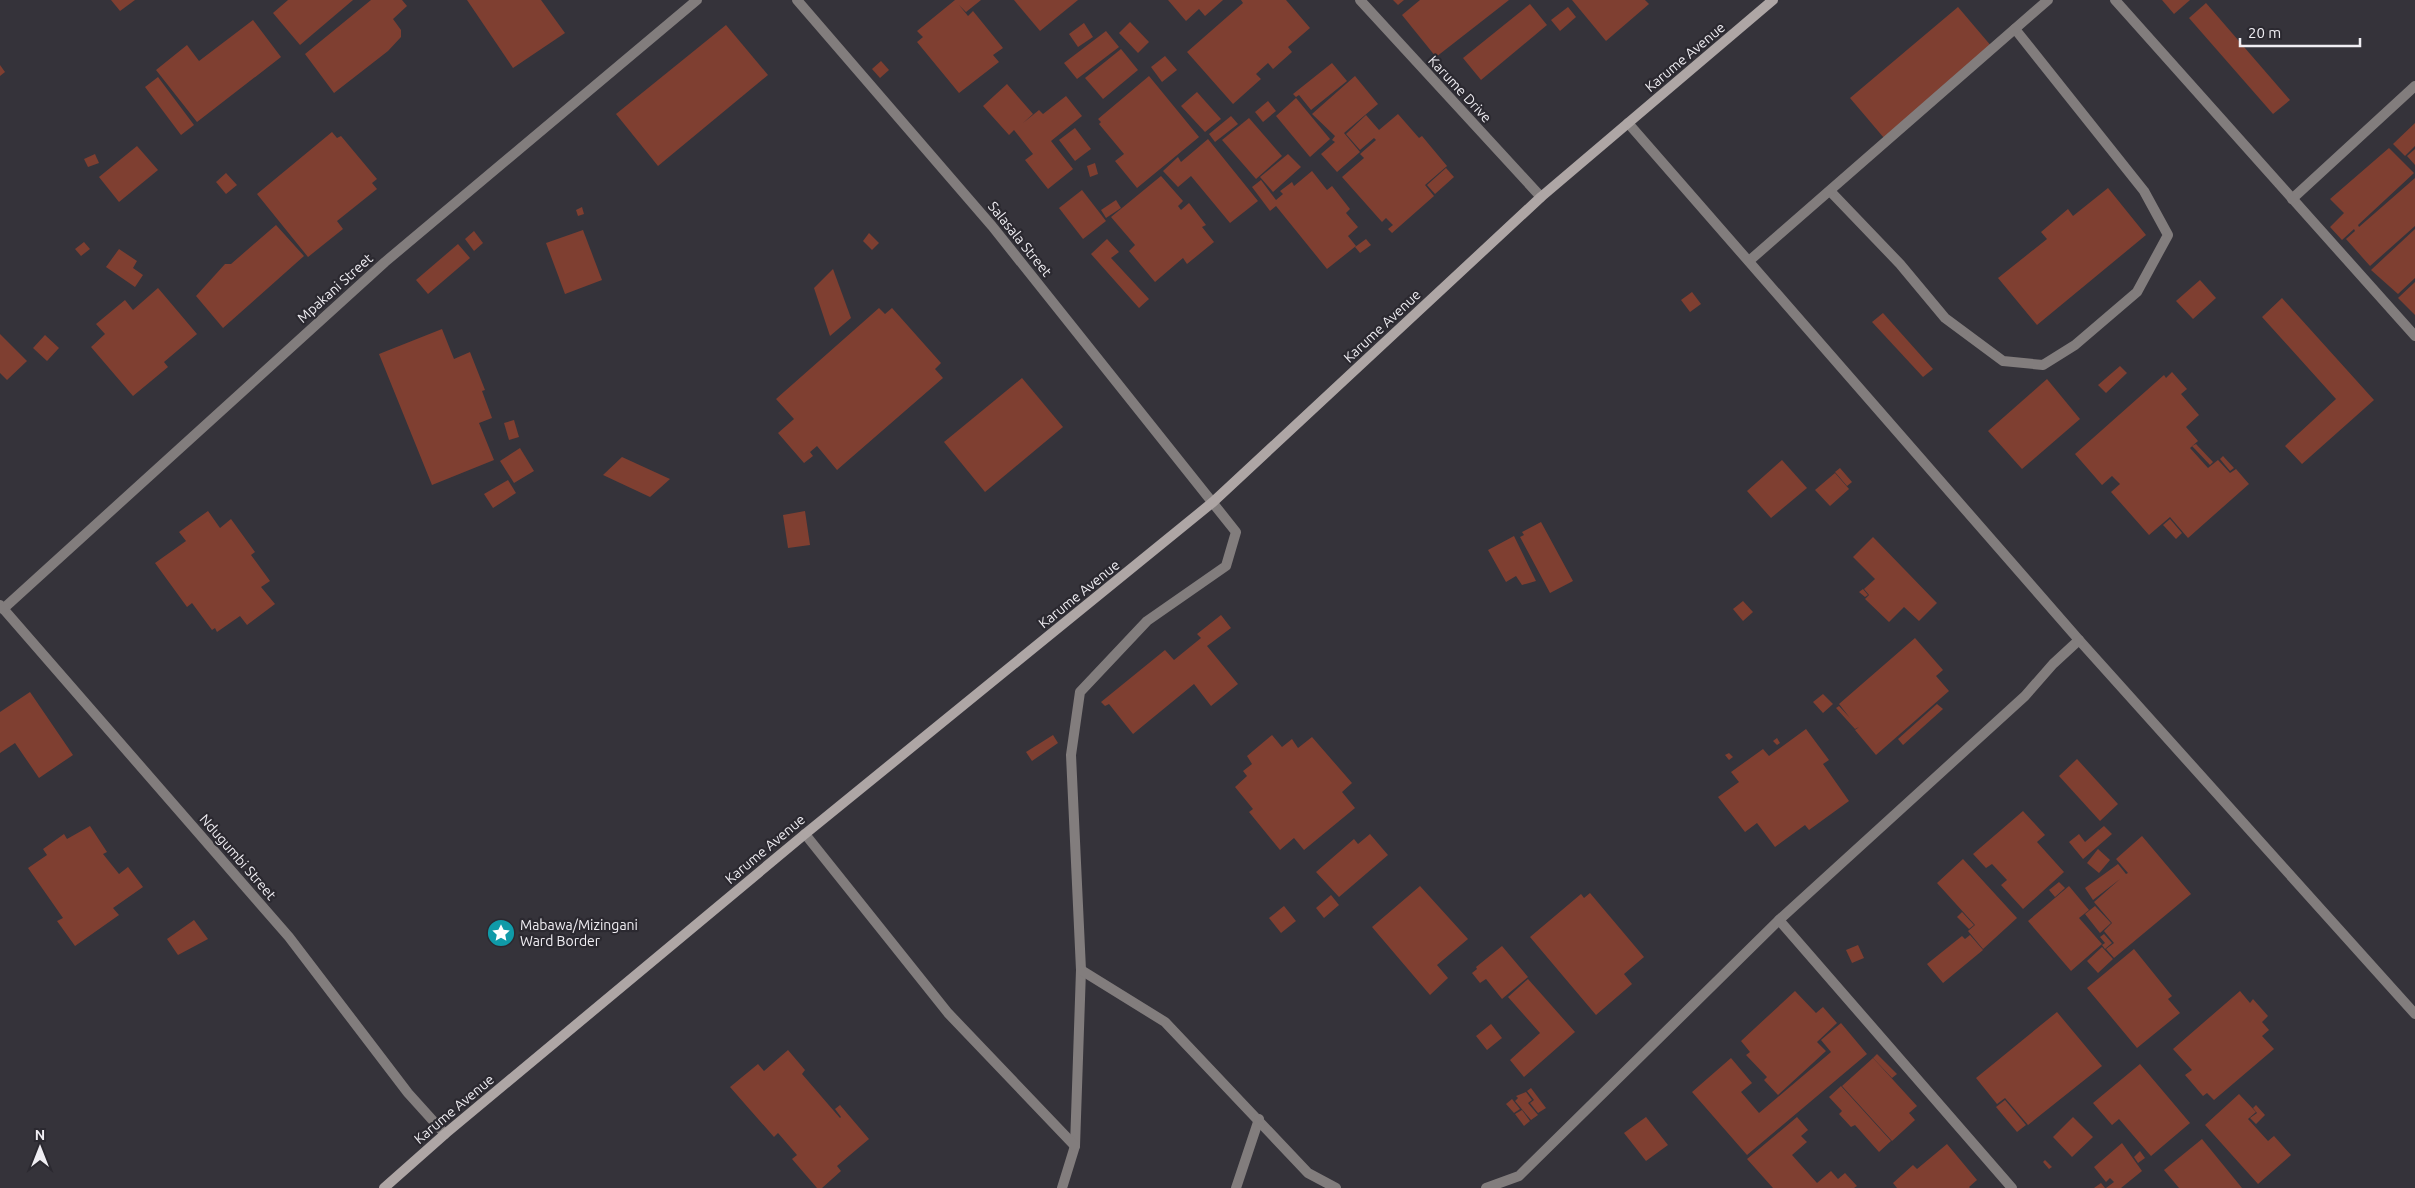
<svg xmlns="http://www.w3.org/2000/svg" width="2415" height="1188" font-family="Ubuntu,sans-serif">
<rect width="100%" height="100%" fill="#35333a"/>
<!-- building -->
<g fill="#7f3f31">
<polygon points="111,0 135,0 120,11"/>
<polygon points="288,0 353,0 300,45 273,13"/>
<polygon points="371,0 402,0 407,6 393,19 401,30 401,37 388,51 334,93 305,54"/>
<polygon points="467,0 541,0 565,33 513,68"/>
<polygon points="955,0 981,0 966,12 959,5 968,16 973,11 1003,48 993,55 999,62 959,93 917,42 923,37 917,31"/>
<polygon points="1014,0 1078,0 1040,31"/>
<polygon points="1168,0 1223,0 1205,16 1199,9 1186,21"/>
<polygon points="1241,0 1286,0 1310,28 1288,47 1292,52 1273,69 1268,63 1256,74 1261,79 1233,104 1187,52 1243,3"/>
<polygon points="1393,0 1404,0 1398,5"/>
<polygon points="1420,0 1509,0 1436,57 1402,15"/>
<polygon points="1572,0 1645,0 1649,4 1606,41"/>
<polygon points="2162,0 2190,0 2174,14"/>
<polygon points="2206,3 2290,100 2273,114 2189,18"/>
<polygon points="1530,4 1547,25 1481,80 1463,58"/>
<polygon points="1568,7 1576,17 1560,31 1551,20"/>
<polygon points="1958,7 1992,47 1884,138 1850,98"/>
<polygon points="253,20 281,57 197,122 156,70 187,45 199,61"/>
<polygon points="1130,22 1149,42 1138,53 1119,33"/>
<polygon points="1084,23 1093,37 1078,47 1069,34"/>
<polygon points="726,25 768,75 658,166 616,114"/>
<polygon points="1106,31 1119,47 1077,79 1064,63"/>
<polygon points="1121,49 1138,70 1103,99 1085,78"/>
<polygon points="1165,56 1177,70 1162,82 1151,67"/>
<polygon points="881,61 889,70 880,78 872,69"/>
<polygon points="1332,63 1347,81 1311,110 1299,95 1296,97 1293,94"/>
<polygon points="0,65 5,72 0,76"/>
<polygon points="1149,76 1199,137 1137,188 1115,161 1124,154 1099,124 1101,122 1098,119"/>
<polygon points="1355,76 1378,104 1344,133 1360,152 1337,172 1321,154 1335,142 1332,140 1335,136 1312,114"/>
<polygon points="158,77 194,125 181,135 145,87"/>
<polygon points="1007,84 1033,114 1023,123 1039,110 1043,114 1066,96 1082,116 1051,141 1073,169 1048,189 1025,160 1033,154 1014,130 1009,135 983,106"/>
<polygon points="1197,92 1221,119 1205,132 1181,106"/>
<polygon points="1296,98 1330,139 1310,157 1276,116"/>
<polygon points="1268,101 1276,111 1263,122 1255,112"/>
<polygon points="1398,114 1419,138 1422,136 1447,166 1425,185 1434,196 1392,233 1388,229 1393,225 1386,218 1382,222 1342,177 1364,158 1360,154 1376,140 1374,138 1360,150 1346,134 1366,115 1379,130"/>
<polygon points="1231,116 1238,124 1215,142 1209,134"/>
<polygon points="1249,118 1282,156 1256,179 1222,140"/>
<polygon points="2415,123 2415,146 2405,156 2393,144"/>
<polygon points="1075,128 1091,149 1075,161 1059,140"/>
<polygon points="332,132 337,138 341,136 377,179 372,183 377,189 337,221 343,229 308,257 257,194"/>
<polygon points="1208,139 1258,201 1230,223 1191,176 1178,187 1163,171 1178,157 1181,162"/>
<polygon points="137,146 158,170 119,202 99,177"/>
<polygon points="2389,148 2414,173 2358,225 2359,227 2415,178 2415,226 2370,266 2346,239 2355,231 2354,229 2342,240 2330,227 2344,213 2330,199"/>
<polygon points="2415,149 2415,165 2407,156"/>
<polygon points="95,154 99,163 88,167 84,159"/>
<polygon points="1288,154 1301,167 1273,192 1260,177"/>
<polygon points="1095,163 1098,174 1090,177 1087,166"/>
<polygon points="1446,168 1454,177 1435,194 1427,185"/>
<polygon points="1312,171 1327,190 1332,186 1350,209 1346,213 1358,227 1348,236 1356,246 1327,269 1276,206 1270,211 1252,187 1261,180 1276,200 1283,194 1280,191 1292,182 1294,186"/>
<polygon points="226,173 237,185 226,194 216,182"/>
<polygon points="1161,176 1183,201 1178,206 1181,210 1189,203 1206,225 1202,227 1214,242 1187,264 1183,258 1155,282 1129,251 1135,245 1111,217"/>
<polygon points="2108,188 2146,235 2037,325 1998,278 2047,239 2041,232 2068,209 2073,216"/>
<polygon points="1082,190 1106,221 1083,239 1059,208"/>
<polygon points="1116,200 1121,208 1106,218 1101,210"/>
<polygon points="582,207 584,214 578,216 576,210"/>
<polygon points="276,225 304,256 223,328 196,296 225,264 231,264"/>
<polygon points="2415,229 2415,278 2398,294 2371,270"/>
<polygon points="583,230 602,280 565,294 546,243"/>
<polygon points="474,231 483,243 474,251 465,239"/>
<polygon points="869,233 879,243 872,250 863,241"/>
<polygon points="1107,239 1119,252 1111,258 1149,299 1139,308 1091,254"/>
<polygon points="1366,239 1371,245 1360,253 1355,247"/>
<polygon points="84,242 90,249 81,256 75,249"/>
<polygon points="458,244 470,258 428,294 416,280"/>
<polygon points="119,249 137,261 133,268 143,275 135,287 106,267"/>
<polygon points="833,269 851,318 830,336 814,288"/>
<polygon points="2200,280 2216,298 2193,319 2176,301"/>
<polygon points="2415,282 2415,315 2398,298"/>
<polygon points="158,288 197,334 164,362 168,367 133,396 91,347 105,334 96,324 125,300 133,310"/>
<polygon points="1692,292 1701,304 1690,312 1681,300"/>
<polygon points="2282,298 2374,400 2302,464 2285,446 2336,399 2262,317"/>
<polygon points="879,308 885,314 892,308 941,363 935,369 943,378 837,470 817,446 810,452 813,456 804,463 778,433 794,419 776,399"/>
<polygon points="1883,313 1933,369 1923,377 1872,322"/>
<polygon points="442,329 454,359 470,352 485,390 482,391 492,418 479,423 494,460 432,485 379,354"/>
<polygon points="0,334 27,361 7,380 0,373"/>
<polygon points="45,335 59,348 47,361 33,348"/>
<polygon points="2120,366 2127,373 2106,393 2098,385"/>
<polygon points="2172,372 2187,389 2181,394 2199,415 2186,427 2198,441 2190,448 2208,468 2218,460 2230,473 2236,469 2249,484 2188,538 2170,517 2149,535 2111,492 2120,484 2112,476 2102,485 2075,454 2164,375 2166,378"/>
<polygon points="1022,378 1063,427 985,492 944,442"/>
<polygon points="2047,379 2080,419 2022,469 1988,431"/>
<polygon points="514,420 519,437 509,440 504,423"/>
<polygon points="2196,444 2213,462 2210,465 2192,446"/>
<polygon points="520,448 534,471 514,483 500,461"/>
<polygon points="2223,456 2234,468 2230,471 2220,459"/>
<polygon points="622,457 670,479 650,497 603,475"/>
<polygon points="1782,460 1807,488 1771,518 1747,491"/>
<polygon points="1840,468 1852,482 1847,486 1835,472"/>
<polygon points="1835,473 1849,489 1830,506 1815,490"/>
<polygon points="508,480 516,493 493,508 484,494"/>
<polygon points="208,511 220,528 231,519 255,552 251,555 270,581 261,587 275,604 247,625 240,616 217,632 215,628 212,630 192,603 187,607 155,563 186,541 179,532"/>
<polygon points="805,511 810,545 788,548 783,515"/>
<polygon points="2170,519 2182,533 2176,539 2163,525"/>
<polygon points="1541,522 1573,581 1550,593 1520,537 1524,535 1522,532"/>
<polygon points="1514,536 1536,581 1522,585 1516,576 1506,582 1488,550"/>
<polygon points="1873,537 1937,603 1919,621 1904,607 1889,622 1865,599 1869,595 1864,589 1875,579 1853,557"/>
<polygon points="1863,589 1868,595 1865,597 1859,592"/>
<polygon points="1743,601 1753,612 1743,621 1733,609"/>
<polygon points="1221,615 1231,628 1207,646 1238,684 1211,706 1194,684 1133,734 1109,704 1105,706 1101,702 1165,650 1174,660 1201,638 1197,634"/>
<polygon points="1915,638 1943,670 1936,676 1949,691 1876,755 1855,730 1859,727 1855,729 1836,708 1839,706 1850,718 1839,704"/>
<polygon points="30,692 73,755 39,778 15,743 0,753 0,712"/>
<polygon points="1823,694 1833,704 1823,713 1813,702"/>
<polygon points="1937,704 1943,709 1903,745 1898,739"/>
<polygon points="1806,729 1829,760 1823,764 1849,801 1809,830 1805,825 1775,847 1757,823 1745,832 1718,797 1739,782 1731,772 1763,749 1769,756"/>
<polygon points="1053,735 1058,743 1032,761 1026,752"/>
<polygon points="1272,735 1282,747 1292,739 1298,748 1312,737 1352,783 1342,792 1355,808 1304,850 1294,838 1280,850 1249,812 1253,809 1235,787 1247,776 1243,771 1252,764 1247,756"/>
<polygon points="1777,738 1780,743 1777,745 1773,741"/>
<polygon points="1729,753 1733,757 1729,760 1725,755"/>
<polygon points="2077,759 2118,804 2100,821 2059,776"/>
<polygon points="2023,811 2045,835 2037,842 2064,872 2023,909 2001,885 2007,880 1992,864 1986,868 1973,854"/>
<polygon points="90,826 107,852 103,854 119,874 128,867 143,887 113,908 119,915 75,946 57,921 63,918 28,868 47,855 43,849 64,834 67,839"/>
<polygon points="2104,826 2112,834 2083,859 2069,842 2079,834 2085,842"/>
<polygon points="1370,834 1388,855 1339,897 1316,872 1354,839 1358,844"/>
<polygon points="2142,836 2191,894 2114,958 2106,949 2114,943 2104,931 2112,923 2094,902 2120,879 2093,900 2085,888 2118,864 2126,874 2128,873 2116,859"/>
<polygon points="2098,849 2110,860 2099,873 2087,863"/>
<polygon points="1963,859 2017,918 1983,949 1968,931 1975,925 1937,883"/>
<polygon points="2059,882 2065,888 2055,897 2049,890"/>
<polygon points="1420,886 1468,939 1437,965 1448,978 1430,995 1372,927"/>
<polygon points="2069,886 2089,910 2079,918 2102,944 2071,971 2028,921"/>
<polygon points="1590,893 1644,957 1624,974 1632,984 1596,1015 1530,937 1581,894 1584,898"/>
<polygon points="1331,895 1339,905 1324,918 1316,908"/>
<polygon points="1284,906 1296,921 1281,933 1269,918"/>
<polygon points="2095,906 2111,923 2100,933 2085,914"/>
<polygon points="1962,912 1974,925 1969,929 1957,917"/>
<polygon points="194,920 208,939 178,955 167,939"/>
<polygon points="2104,934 2112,943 2105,949 2102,945 2105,943 2100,937"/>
<polygon points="1970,935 1983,950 1943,983 1927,964 1962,936 1965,939"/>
<polygon points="1858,945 1864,958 1852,963 1846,950"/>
<polygon points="1502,946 1528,977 1502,999 1486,979 1480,983 1472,973 1477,969 1476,967"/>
<polygon points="2102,947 2113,959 2098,973 2087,961"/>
<polygon points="2134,949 2172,996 2168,999 2180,1013 2137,1048 2087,988"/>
<polygon points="1528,979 1575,1032 1524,1077 1510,1060 1540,1033 1508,997"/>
<polygon points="1795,991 1816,1013 1823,1007 1837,1023 1817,1042 1826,1051 1778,1095 1764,1080 1767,1077 1746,1055 1750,1052 1741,1041"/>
<polygon points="2240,991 2250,1003 2253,999 2268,1016 2262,1022 2269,1030 2262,1036 2274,1049 2214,1100 2207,1093 2203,1096 2185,1075 2192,1070 2173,1049"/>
<polygon points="2057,1012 2102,1066 2028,1125 2005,1098 1997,1104 1976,1078"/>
<polygon points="1841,1023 1867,1054 1747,1155 1692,1092 1731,1058 1752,1083 1741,1092 1759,1113 1831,1052 1821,1040"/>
<polygon points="1491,1024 1502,1038 1487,1050 1476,1036"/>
<polygon points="788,1050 805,1070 802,1074 840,1118 841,1117 835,1109 840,1105 869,1139 837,1166 841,1171 822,1188 817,1188 792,1159 797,1155 778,1133 774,1137 730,1087 758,1064 764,1071"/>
<polygon points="1877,1054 1897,1074 1892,1078 1873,1058"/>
<polygon points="1873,1058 1917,1106 1909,1113 1915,1120 1892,1141 1842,1086"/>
<polygon points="2140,1064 2190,1123 2151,1156 2119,1119 2112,1125 2093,1103"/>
<polygon points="1841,1086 1891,1141 1879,1152 1855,1125 1851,1127 1839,1114 1842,1111 1829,1097"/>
<polygon points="1531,1088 1546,1108 1538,1113 1530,1103 1534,1100 1527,1091"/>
<polygon points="1526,1092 1532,1100 1528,1103 1538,1115 1531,1120 1515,1101 1518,1098 1516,1096"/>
<polygon points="2239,1094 2256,1112 2248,1119 2268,1141 2274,1136 2291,1155 2258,1184 2205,1125"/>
<polygon points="1512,1099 1520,1109 1514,1113 1506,1104"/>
<polygon points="2005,1100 2026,1125 2017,1132 1996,1107"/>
<polygon points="2256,1105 2265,1115 2256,1124 2250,1118 2257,1113 2253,1108"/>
<polygon points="1522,1110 1530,1121 1524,1126 1515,1114"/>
<polygon points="1646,1117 1668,1145 1646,1161 1624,1133"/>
<polygon points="1797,1117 1808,1130 1801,1136 1807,1142 1792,1155 1817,1183 1831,1171 1838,1179 1845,1173 1857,1186 1854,1188 1773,1188 1747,1159"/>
<polygon points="2073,1117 2093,1137 2072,1157 2053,1137"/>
<polygon points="2202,1139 2242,1188 2179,1188 2164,1170"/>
<polygon points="2122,1143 2142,1171 2121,1188 2106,1188 2114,1182 2110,1178 2106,1182 2094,1167"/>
<polygon points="1947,1144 1977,1180 1969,1187 1970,1188 1897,1188 1893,1183 1913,1165 1917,1169"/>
<polygon points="2140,1151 2145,1158 2138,1163 2134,1157"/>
<polygon points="2045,1160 2052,1167 2049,1169 2043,1162"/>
<polygon points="2101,1183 2105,1188 2094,1188"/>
</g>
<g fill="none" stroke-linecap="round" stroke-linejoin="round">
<!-- lane -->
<g stroke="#827d7d" stroke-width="10">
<polyline points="1830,191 1900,264 1945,318 2003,361 2043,365 2075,345 2137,292 2168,235 2144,191 2015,29"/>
<polyline points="1749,261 2048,0"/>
</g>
<!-- street -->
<g stroke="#827d7d" stroke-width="10">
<polyline points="797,0 992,226 1236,532 1226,566 1147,621 1080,692 1071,755 1081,970 1075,1146 1062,1188"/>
<polyline points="1360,0 1541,197"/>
<polyline points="2115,0 2415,336"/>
<polyline points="1628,123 2079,640 2415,1014"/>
<polyline points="2292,199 2415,86"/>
<polyline points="0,605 289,937 408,1093 445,1134"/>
<polyline points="3,609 385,262 697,0"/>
<polyline points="805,834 948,1013 1075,1146"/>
<polyline points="1779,920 2012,1188"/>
<polyline points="1081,970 1165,1022 1308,1173 1336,1188"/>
<polyline points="1236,1188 1259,1119"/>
<polyline points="1486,1188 1519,1176 1779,920 2025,696 2053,664 2079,640"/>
</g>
<!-- secondary -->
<polyline stroke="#aea6a5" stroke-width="10" points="384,1188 445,1134 805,834 1213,502 1541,197 1773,0"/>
</g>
<!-- icons -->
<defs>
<symbol id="sight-disc" viewBox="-11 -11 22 22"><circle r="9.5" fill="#0f9aa8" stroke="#2b2930"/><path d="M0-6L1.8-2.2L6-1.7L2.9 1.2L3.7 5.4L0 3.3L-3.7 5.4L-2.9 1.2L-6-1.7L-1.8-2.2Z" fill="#fff"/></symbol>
</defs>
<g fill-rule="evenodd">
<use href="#sight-disc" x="485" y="917" width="32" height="32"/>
</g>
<g text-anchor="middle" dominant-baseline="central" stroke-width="4.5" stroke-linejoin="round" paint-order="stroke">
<!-- street labels -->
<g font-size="14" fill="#f0eef3" stroke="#2b2930">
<text transform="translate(1685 57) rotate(-40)">Karume Avenue</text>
<text transform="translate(1460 89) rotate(47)">Karume Drive</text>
<text transform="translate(1020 239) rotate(51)">Salasala Street</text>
<text transform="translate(335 288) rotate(-42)">Mpakani Street</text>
<text transform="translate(1382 326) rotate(-43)">Karume Avenue</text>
<text transform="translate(1079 594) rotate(-39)">Karume Avenue</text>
<text transform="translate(765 849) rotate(-40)">Karume Avenue</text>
<text transform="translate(238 857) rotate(49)">Ndugumbi Street</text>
<text transform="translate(454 1109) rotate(-40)">Karume Avenue</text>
</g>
<!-- poi labels -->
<g font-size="14" fill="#f0eef3" stroke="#2b2930" text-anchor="start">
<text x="520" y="925">Mabawa/Mizingani<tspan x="520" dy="16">Ward Border</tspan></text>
</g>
</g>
<!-- north arrow -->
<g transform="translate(40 1148)" stroke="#2b2930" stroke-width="4" paint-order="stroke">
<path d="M0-4L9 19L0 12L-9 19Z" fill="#f0eef3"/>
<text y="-8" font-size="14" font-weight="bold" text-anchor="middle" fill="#f0eef3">N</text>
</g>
<!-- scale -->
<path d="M2240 38v8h120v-8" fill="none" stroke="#f0eef3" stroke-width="2.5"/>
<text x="2248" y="38" font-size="15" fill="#f0eef3" stroke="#2b2930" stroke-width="4" paint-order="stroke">20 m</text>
</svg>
